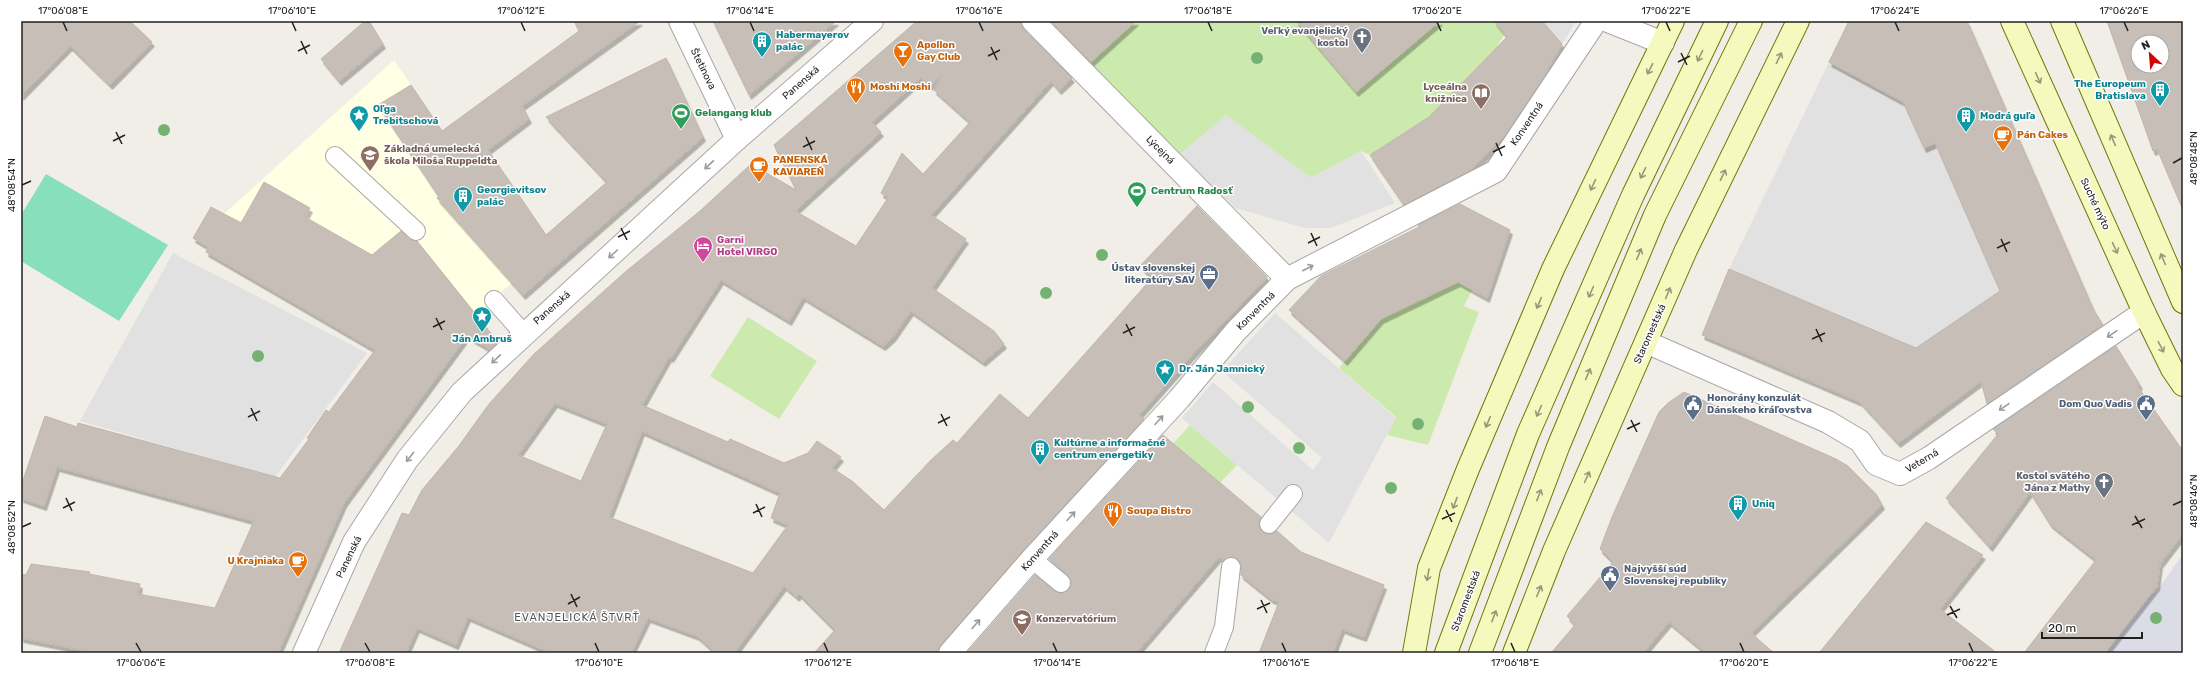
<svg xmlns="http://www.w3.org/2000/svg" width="2204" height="674" font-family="Rubik,sans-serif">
<defs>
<filter id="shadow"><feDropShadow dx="2.5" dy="4.5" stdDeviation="0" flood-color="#0004"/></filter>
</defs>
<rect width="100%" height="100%" fill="#f1eee7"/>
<!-- education -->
<polygon fill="#ffffe3" points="394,60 543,279 523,295 512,283 501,292 502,294 487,306 486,305 476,315 474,339 468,345 399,317 242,221 224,214"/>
<!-- grass -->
<g fill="#cceaae">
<polygon points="1135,21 1296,21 1352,87 1358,90 1440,21 1494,21 1505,33 1497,47 1429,117 1370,155 1361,151 1311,178 1227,116 1178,156 1087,65"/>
<polygon points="1458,282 1472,290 1464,306 1479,312 1428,445 1387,435 1396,417 1339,368 1381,319"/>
<polygon points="748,317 817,361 779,419 710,376"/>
<polygon points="1190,425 1237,465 1220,483 1173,444"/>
</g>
<!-- pitch -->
<polygon fill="#87dfbc" points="46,174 168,245 119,321 21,261 21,215"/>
<!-- parking -->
<g fill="#e1e1e1">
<polygon points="1542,21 1576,21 1562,44"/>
<polygon points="1829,62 1913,108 1913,124 1924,148 1935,143 2000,291 1901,359 1729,269"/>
<polygon points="1226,115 1311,178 1361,151 1395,203 1331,228 1305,228 1235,208 1178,156"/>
<polygon points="173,253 367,353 275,477 80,421"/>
<polygon points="1275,313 1396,418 1329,543 1182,418 1213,382 1313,470 1322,458 1222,371"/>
</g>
<!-- plaza -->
<polygon fill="#dcdce7" points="2183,554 2183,653 2105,653 2149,596 2157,591"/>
<!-- building -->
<g fill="#c6beb7" stroke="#c3b5aa" fill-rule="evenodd" filter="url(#shadow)">
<polygon points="21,21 130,21 152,42 110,85 70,46 21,96"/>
<polygon points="365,21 369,21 383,44 339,81 321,59"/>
<polygon points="574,21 640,21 522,106 529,119 488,150 546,235 607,182 546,117 666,58 703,137 523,295 437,198 439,197 378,105 411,85 442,131 579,31"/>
<polygon points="713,21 836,21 749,95"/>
<path d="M 917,21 L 1021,21 L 1024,30 L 1072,78 L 1059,90 L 1051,81 L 931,215 L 966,239 L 932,288 L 994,331 L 1004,344 L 983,362 L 911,311 L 893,337 L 883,346 L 803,297 L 789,321 L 721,280 L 671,358 L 669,357 L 642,405 L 728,442 L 730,439 L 784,463 L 808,453 L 817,441 L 841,457 L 832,468 L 852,481 L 884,510 L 931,460 L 953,440 L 957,443 L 1000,394 L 1028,418 L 1152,278 L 1140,266 L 1197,206 L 1267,277 L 1192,355 L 1139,415 L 1144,419 L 1023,551 L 941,645 L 938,653 L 814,653 L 835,630 L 799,594 L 797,597 L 784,586 L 734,653 L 716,653 L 697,636 L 648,618 L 631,653 L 551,653 L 468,617 L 456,645 L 417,628 L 406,653 L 339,653 L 402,513 L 409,515 L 422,490 L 458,447 L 489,404 L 534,354 L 624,273 L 700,211 L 751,164 L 796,190 L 774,145 ZM 942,75 L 934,90 L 970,122 L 923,174 L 902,153 L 881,193 L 888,198 L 856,246 L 795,211 L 881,132 L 872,122 L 921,78 L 930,86 ZM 555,403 L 607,424 L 581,481 L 518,455 ZM 642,431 L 780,493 L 771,518 L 788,525 L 753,573 L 609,517 Z"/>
<polygon points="1051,21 1136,21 1091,62"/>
<polygon points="1296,21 1440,21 1356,92"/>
<polygon points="1494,21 1542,21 1562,44 1542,80 1504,137 1471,170 1404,205 1370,155 1429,117 1507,37"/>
<polygon points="1849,21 1967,21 2093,309 2103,325 1987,404 1981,381 1898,443 1860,402 1702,335 1729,269 1916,348 2000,291 1935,143 1924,148 1903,102 1829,62"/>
<path d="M 2107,21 L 2183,21 L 2183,210 L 2157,149 L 2153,151 ZM 2138,42 L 2162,42 L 2162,66 L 2138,66 Z"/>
<polygon points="264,182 310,208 305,217 372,255 401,231 409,239 417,241 498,342 490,349 467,336 344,503 278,653 97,653 21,638 21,574 26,575 31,564 90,572 89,574 140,584 138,594 215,608 254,521 57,467 44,506 21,498 21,486 45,416 77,427 78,423 280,478 309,439 307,438 326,410 329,412 375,350 206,252 208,247 193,238 211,207 241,223"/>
<polygon points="1460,204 1510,230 1487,298 1458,282 1381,319 1345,361 1289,310 1321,276 1419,227 1418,225"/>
<polygon points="2116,346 2140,385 2138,387 2183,451 2183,534 2160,564 2157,586 2105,653 2024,653 2096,560 2050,524 2030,492 1990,547 1946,498 1998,434 1993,429"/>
<polygon points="1684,392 1836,459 1848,466 1876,494 1882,505 1751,633 1774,653 1706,653 1669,622 1643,653 1551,653 1575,625 1567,616 1613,562 1600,549 1612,517 1659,412 1668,403"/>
<polygon points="1163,435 1261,517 1259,527 1263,532 1268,534 1277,531 1301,552 1384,585 1364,637 1342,629 1333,653 1259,653 1279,602 1271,599 1241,575 1241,563 1238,559 1232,557 1223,560 1219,557 1136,653 967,653 1035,575 1059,593 1069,590 1071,585 1071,579 1049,559"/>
<polygon points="1926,522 1983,555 1940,609 1997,653 1819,653"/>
</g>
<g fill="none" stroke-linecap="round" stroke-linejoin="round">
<defs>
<g id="lane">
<polyline points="335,156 416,231"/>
<polyline points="494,300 523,333"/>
<polyline points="1269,524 1293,494"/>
<polyline points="1032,559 1061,583"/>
<polyline points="1214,653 1224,627 1231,567"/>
</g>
<g id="street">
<polyline points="680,21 737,139"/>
<polyline points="1033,21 1287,279"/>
<polyline points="1608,21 1663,43"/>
<polyline points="1646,342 1828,422 1860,441 1876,464 1900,474 1929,458 2144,312"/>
<polyline points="304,653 354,542 407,460 462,392 737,139 872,21"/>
<polyline points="950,653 1032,559 1179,399 1236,331 1287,279 1496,171 1596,21"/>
</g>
<g id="secondary">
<polyline points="2012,21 2144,312 2172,369 2183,385"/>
<polyline points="2062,21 2183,302"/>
<polyline points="1414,653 1429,568 1468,469 1553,269 1673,21"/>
<polyline points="1446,653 1528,434 1633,195 1717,21"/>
<polyline points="1480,653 1558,447 1655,215 1751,21"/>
<polyline points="1514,653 1554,551 1686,250 1798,21"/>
</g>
</defs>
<!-- lane casing -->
<use href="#lane" stroke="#a8a8a8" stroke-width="20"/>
<!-- street casing -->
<use href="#street" stroke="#a8a8a8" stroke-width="24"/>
<!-- secondary casing -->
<use href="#secondary" stroke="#6d7906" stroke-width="24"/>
<!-- lane -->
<use href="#lane" stroke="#fff" stroke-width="18"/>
<!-- street -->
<use href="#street" stroke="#fff" stroke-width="22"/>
<!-- secondary -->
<use href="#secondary" stroke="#f6f9bd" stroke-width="22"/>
</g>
<!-- trees -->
<g fill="#74b274">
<circle cx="1257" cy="58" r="6"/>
<circle cx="164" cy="130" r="6"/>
<circle cx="1102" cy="255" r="6"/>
<circle cx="1046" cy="293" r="6"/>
<circle cx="258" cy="356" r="6"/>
<circle cx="1248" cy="407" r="6"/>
<circle cx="1418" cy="424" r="6"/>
<circle cx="1299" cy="448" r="6"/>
<circle cx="1391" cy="488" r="6"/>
<circle cx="2156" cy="618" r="6"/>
</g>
<!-- one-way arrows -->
<defs><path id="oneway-shaft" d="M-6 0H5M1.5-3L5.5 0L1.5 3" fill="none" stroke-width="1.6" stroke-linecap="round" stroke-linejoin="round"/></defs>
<g stroke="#969877">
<use href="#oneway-shaft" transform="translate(1700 56) rotate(116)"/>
<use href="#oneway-shaft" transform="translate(1779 58) rotate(-64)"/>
<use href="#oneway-shaft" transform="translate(1650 69) rotate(117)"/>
<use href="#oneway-shaft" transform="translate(2038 78) rotate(66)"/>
<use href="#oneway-shaft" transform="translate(2113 140) rotate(-113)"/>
<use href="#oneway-shaft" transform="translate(1643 173) rotate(116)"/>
<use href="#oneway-shaft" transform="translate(1723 175) rotate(-64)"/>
<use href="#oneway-shaft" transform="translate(1593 185) rotate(115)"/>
<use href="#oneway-shaft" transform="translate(2115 248) rotate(65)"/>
<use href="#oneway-shaft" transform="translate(1639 254) rotate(-67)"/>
<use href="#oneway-shaft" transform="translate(2163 259) rotate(-113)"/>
<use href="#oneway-shaft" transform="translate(1591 292) rotate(114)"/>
<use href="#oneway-shaft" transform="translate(1668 293) rotate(-67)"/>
<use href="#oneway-shaft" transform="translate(1539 303) rotate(113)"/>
<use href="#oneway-shaft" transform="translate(2161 347) rotate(63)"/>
<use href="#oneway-shaft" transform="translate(1588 374) rotate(-67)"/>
<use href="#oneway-shaft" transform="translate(1539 411) rotate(114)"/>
<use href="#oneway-shaft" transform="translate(1488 422) rotate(113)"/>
<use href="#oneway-shaft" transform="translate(1587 477) rotate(-66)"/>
<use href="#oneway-shaft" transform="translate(1539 495) rotate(-69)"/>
<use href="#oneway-shaft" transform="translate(1455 503) rotate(111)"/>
<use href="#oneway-shaft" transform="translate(1428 575) rotate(100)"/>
<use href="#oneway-shaft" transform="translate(1539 591) rotate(-68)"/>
<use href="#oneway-shaft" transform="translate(1494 616) rotate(-69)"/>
</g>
<g stroke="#9b9b9b">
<use href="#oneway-shaft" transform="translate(709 165) rotate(137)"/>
<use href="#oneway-shaft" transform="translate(613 254) rotate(138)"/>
<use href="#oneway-shaft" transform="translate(1308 268) rotate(-27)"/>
<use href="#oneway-shaft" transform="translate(2112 334) rotate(146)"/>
<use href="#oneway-shaft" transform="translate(496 359) rotate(136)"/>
<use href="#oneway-shaft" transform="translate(2004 407) rotate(146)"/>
<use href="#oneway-shaft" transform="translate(1159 420) rotate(-48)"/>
<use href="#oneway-shaft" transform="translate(410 457) rotate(128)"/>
<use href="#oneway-shaft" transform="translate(1071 516) rotate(-48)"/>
<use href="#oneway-shaft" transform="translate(976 624) rotate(-49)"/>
</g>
<!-- ticks -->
<path fill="none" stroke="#212121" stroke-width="1.5" d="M 63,22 L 67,31M 292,22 L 296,31M 521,22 L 525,31M 750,22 L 754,31M 979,22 L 983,31M 1208,22 L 1212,31M 1437,22 L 1441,31M 1666,22 L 1670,31M 1895,22 L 1899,31M 2124,22 L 2128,31M 301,41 L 307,54M 991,47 L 997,60M 298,51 L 310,45M 1681,53 L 1687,65M 988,56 L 1000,50M 1678,62 L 1690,56M 116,132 L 122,144M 806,137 L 812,150M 113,141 L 125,135M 1496,143 L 1502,156M 803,147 L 815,141M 1493,152 L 1505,146M 2173,163 L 2182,158M 22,185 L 31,181M 621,228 L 627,240M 1311,233 L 1317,246M 618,237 L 630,231M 2001,239 L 2007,252M 1308,243 L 1320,237M 1997,248 L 2010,242M 436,318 L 442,330M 1126,324 L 1132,336M 433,327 L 445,321M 1816,329 L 1822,342M 1123,333 L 1135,327M 1812,339 L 1825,333M 251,408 L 257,421M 941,414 L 947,426M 248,417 L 260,411M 1631,420 L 1637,432M 938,423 L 950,417M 1627,429 L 1640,423M 66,498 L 72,511M 756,504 L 762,517M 2173,505 L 2182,501M 63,508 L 75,502M 1446,510 L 1452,522M 753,513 L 765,507M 2135,516 L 2142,528M 1442,519 L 1455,513M 2132,525 L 2145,519M 22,527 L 31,523M 571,594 L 577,607M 1261,600 L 1267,613M 568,604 L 580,597M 1950,606 L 1957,618M 1257,609 L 1270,603M 1947,615 L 1960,609M 136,643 L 141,652M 365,643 L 370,652M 595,643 L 599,652M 824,643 L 828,652M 1053,643 L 1057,652M 1282,643 L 1286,652M 1511,643 L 1515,652M 1740,643 L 1744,652M 1969,643 L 1973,652"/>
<!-- icons -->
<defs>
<symbol id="church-pin" viewBox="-11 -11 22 30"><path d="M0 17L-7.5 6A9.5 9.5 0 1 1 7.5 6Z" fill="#6b7280" stroke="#fff"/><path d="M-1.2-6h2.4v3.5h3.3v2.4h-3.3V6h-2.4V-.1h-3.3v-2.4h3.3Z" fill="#fff"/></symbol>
<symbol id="building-pin" viewBox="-11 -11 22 30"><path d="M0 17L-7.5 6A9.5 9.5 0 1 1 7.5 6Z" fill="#0f9aa8" stroke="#fff"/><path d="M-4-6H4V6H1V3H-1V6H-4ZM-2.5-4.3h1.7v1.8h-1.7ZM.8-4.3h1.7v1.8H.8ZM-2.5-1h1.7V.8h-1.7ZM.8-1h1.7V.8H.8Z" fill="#fff"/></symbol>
<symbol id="bar-pin" viewBox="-11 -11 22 30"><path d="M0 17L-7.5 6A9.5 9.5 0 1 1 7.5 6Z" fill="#e8710a" stroke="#fff"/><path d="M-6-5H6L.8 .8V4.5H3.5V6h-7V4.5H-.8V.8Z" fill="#fff"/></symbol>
<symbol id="restaurant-pin" viewBox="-11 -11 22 30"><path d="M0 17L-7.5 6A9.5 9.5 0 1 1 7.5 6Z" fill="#e8710a" stroke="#fff"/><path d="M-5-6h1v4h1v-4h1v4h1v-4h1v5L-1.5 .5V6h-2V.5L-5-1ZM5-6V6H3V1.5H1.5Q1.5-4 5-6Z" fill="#fff"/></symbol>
<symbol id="library-pin" viewBox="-11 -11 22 30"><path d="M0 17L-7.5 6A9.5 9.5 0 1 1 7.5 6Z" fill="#8d6e63" stroke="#fff"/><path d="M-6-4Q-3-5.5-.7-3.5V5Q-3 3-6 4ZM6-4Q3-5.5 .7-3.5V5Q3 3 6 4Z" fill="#fff"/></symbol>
<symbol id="stadium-pin" viewBox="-11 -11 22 30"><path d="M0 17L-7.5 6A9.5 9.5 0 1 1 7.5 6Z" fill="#2e9e5b" stroke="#fff"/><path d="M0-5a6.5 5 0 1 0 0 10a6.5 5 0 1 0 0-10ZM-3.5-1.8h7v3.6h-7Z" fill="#fff"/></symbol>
<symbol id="sight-pin" viewBox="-11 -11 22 30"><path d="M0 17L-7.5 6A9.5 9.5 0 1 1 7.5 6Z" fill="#0f9aa8" stroke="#fff"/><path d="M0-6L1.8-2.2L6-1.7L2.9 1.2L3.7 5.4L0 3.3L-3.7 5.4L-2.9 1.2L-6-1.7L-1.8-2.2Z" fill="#fff"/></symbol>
<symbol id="cafe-pin" viewBox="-11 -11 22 30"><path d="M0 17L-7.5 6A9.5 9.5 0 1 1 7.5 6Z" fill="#e8710a" stroke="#fff"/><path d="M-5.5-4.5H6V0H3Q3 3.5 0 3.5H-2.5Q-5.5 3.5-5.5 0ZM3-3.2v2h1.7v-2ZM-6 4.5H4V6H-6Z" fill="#fff"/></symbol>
<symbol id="school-pin" viewBox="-11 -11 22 30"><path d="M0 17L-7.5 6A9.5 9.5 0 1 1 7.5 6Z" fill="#8d6e63" stroke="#fff"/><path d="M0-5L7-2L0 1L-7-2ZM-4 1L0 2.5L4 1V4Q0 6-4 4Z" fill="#fff"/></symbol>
<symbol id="hotel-pin" viewBox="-11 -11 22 30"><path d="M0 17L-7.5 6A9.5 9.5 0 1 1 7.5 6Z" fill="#d1479c" stroke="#fff"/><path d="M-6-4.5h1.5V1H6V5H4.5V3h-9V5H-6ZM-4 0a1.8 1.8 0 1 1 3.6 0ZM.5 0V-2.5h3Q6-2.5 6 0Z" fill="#fff"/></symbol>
<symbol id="office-pin" viewBox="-11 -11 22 30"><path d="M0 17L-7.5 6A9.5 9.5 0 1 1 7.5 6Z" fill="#5c6f8a" stroke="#fff"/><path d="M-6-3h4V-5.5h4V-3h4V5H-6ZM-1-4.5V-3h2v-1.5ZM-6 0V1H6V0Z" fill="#fff"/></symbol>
<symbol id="civic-pin" viewBox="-11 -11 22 30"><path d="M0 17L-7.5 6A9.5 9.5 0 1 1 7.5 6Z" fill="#5c6f8a" stroke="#fff"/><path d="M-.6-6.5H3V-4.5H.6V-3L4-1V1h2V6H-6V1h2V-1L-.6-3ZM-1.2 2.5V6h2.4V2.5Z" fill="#fff"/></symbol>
<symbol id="university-pin" viewBox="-11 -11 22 30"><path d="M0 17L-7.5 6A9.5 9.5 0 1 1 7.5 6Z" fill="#8d6e63" stroke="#fff"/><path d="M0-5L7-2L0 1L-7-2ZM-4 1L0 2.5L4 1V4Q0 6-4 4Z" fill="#fff"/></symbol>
</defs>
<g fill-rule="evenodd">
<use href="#church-pin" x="1351" y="26" width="22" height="30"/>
<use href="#building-pin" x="751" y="30" width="22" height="30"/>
<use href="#bar-pin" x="892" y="40" width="22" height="30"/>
<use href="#restaurant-pin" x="845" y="76" width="22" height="30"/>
<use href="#building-pin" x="2149" y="79" width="22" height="30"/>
<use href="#library-pin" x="1470" y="82" width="22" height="30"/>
<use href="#stadium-pin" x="670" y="102" width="22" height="30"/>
<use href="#sight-pin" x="348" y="104" width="22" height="30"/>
<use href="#building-pin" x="1955" y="105" width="22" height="30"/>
<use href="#cafe-pin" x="1992" y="124" width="22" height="30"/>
<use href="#school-pin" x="359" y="144" width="22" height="30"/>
<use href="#cafe-pin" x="748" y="155" width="22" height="30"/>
<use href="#stadium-pin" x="1126" y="180" width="22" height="30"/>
<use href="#building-pin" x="452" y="185" width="22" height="30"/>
<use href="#hotel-pin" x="692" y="235" width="22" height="30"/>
<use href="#office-pin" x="1198" y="263" width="22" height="30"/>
<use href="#sight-pin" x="471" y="305" width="22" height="30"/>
<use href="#sight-pin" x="1154" y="358" width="22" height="30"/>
<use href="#civic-pin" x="1682" y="393" width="22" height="30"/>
<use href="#civic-pin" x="2135" y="393" width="22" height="30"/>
<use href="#building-pin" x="1029" y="438" width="22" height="30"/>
<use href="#church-pin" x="2093" y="471" width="22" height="30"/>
<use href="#building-pin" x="1727" y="493" width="22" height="30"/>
<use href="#restaurant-pin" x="1102" y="500" width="22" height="30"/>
<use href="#cafe-pin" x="287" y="550" width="22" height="30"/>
<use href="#civic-pin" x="1599" y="564" width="22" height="30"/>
<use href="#university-pin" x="1011" y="608" width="22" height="30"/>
</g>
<g text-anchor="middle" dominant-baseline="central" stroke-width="3" stroke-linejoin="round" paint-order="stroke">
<!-- worship labels -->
<g font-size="10" font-weight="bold" fill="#5b616d" stroke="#fff" text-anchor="end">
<text x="1348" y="31">Veľký evanjelický<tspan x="1348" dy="12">kostol</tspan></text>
<text x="2090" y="476">Kostol svätého<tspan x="2090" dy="12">Jána z Mathy</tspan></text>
</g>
<!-- culture labels -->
<g font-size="10" font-weight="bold" fill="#0d838f" stroke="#fff" text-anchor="start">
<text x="776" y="35">Habermayerov<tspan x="776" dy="12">palác</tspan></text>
<text x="2146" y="84" text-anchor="end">The Europeum<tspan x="2146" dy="12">Bratislava</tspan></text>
<text x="373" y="109">Oľga<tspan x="373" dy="12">Trebitschová</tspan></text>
<text x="1980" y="116">Modrá guľa</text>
<text x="477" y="190">Georgievitsov<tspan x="477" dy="12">palác</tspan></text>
<text x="482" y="339" text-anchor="middle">Ján Ambruš</text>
<text x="1179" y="369">Dr. Ján Jamnický</text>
<text x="1054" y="443">Kultúrne a informačné<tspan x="1054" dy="12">centrum energetiky</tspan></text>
<text x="1752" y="504">Uniq</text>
</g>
<!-- food labels -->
<g font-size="10" font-weight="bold" fill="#c56008" stroke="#fff" text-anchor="start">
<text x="917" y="45">Apollon<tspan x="917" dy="12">Gay Club</tspan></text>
<text x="870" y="87">Moshi Moshi</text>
<text x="2017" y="135">Pán Cakes</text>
<text x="773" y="160">PANENSKÁ<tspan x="773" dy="12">KAVIAREŇ</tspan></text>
<text x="1127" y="511">Soupa Bistro</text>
<text x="284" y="561" text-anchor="end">U Krajniaka</text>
</g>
<!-- street labels -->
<g font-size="10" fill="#212121" stroke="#fff">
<text transform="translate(703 69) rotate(64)">Štetinova</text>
<text transform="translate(801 83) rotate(-41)">Panenská</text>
<text transform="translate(1527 124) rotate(-56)">Konventná</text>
<text transform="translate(1160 150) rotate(45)">Lýcejná</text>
<text transform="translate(2095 204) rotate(65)">Suché mýto</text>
<text transform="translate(552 308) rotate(-41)">Panenská</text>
<text transform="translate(1256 311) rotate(-45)">Konventná</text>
<text transform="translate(1650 334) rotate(-66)">Staromestská</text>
<text transform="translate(1922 461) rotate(-31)">Veterná</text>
<text transform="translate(1040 551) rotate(-48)">Konventná</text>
<text transform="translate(349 557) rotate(-64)">Panenská</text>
<text transform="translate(1466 601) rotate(-69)">Staromestská</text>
</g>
<!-- education labels -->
<g font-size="10" font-weight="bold" fill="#785e54" stroke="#fff" text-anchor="start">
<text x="1467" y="87" text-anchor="end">Lyceálna<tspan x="1467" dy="12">knižnica</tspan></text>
<text x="384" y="149">Základná umelecká<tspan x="384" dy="12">škola Miloša Ruppeldta</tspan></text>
<text x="1036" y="619">Konzervatórium</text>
</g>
<!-- leisure labels -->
<g font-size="10" font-weight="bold" fill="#27864d" stroke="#fff" text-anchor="start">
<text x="695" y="113">Gelangang klub</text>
<text x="1151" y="191">Centrum Radosť</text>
</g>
<!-- hotel labels -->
<g font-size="10" font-weight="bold" fill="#b23c85" stroke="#fff" text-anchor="start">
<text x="717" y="240">Garni<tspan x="717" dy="12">Hotel VIRGO</tspan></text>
</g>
<!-- service labels -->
<g font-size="10" font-weight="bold" fill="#4e5e75" stroke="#fff" text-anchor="end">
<text x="1195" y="268">Ústav slovenskej<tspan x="1195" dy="12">literatúry SAV</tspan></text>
<text x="1707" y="398" text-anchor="start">Honorány konzulát<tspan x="1707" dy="12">Dánskeho kráľovstva</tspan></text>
<text x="2132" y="404">Dom Quo Vadis</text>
<text x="1624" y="569" text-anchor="start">Najvyšší súd<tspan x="1624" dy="12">Slovenskej republiky</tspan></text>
</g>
<!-- neighbourhood labels -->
<g font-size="11" letter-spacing="1" fill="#545454" stroke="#fff">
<text x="577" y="617">EVANJELICKÁ ŠTVRŤ</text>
</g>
</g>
<!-- border -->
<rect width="2204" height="674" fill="none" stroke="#ffffff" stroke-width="44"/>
<!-- north arrow -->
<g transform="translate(2150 54) rotate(334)"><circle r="19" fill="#ffffff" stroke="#a6a6a6"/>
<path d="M0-3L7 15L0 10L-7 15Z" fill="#d00203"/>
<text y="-6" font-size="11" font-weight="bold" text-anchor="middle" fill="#212121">N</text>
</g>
<!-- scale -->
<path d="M2042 632v6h100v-6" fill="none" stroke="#212121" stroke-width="2"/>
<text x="2048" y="632" font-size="12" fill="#212121" stroke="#ffffff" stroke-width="3" paint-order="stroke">20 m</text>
<rect x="22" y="22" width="2160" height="630" fill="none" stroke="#212121" stroke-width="1.5"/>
<g font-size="10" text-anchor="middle" fill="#212121">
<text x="63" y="14">17°06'08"E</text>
<text x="292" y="14">17°06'10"E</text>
<text x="521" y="14">17°06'12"E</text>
<text x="750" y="14">17°06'14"E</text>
<text x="979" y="14">17°06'16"E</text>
<text x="1208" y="14">17°06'18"E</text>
<text x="1437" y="14">17°06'20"E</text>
<text x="1666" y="14">17°06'22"E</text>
<text x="1895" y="14">17°06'24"E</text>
<text x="2124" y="14">17°06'26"E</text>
<text transform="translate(2193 158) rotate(-90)" y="4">48°08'48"N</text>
<text transform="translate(11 185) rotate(-90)" y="4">48°08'54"N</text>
<text transform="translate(2193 501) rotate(-90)" y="4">48°08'46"N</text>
<text transform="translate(11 527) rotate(-90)" y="4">48°08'52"N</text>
<text x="141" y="666">17°06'06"E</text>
<text x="370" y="666">17°06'08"E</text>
<text x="599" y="666">17°06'10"E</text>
<text x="828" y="666">17°06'12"E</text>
<text x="1057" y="666">17°06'14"E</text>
<text x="1286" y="666">17°06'16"E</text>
<text x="1515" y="666">17°06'18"E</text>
<text x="1744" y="666">17°06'20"E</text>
<text x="1973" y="666">17°06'22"E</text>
</g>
</svg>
